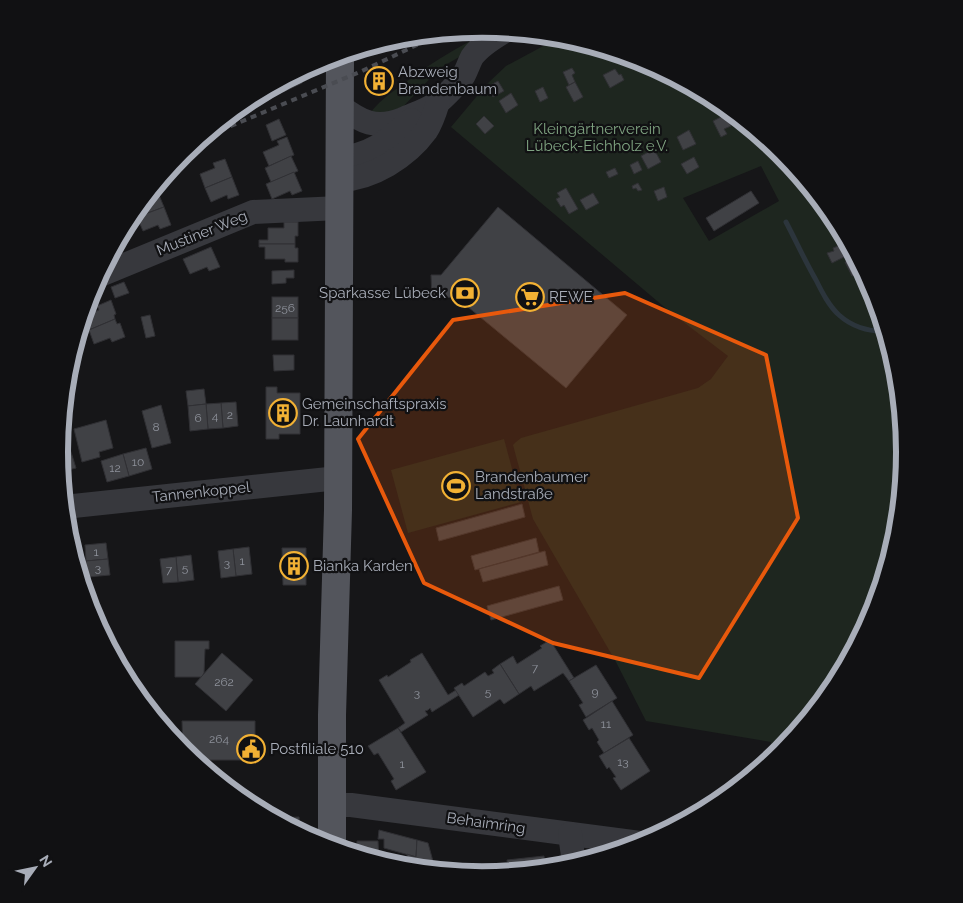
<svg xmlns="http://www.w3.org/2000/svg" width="963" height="903" font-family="Raleway,sans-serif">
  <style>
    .green { fill: #1e261f; fill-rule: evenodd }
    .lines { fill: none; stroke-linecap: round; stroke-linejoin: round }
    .stream { stroke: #2c353c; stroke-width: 5 }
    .building { fill: #404145; stroke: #303034 }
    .minor { stroke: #37383d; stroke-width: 24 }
    .major { stroke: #53555c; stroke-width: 28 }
    .rail { stroke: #4a4c52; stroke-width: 4; stroke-dasharray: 6 5; stroke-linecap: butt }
    .marked { fill: #e8590c; fill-opacity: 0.2; stroke: #e8590c; stroke-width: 4; stroke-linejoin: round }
    .labels { text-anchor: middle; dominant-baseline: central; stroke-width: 4.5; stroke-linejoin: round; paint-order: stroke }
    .number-label { font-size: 12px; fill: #8e929b }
    .poi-label { font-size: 15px; fill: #a8adb8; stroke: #111113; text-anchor: start }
    .park-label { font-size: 15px; fill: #7fa381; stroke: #111113 }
    .street-label { font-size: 15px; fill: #a8adb8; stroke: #111113 }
    .rim { fill: none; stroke: #a8adb8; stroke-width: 6 }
  </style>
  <rect width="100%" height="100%" fill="#161618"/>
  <!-- green -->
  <g class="green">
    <path d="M560,37L644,61L717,100L781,153L833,217L872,290L896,369L904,452L896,534L872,614L833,687L780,751L772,757L770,756L771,742L646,721L616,662L533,519L513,445L516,442L521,438L698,388L711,379L728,356L669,311L451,127L487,84L506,66ZM761,166L779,201L709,241L683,198Z"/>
    <path d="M474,39L461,56L440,68L398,112L368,116C377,103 389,94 402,85C425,67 448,53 474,39Z"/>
    <polygon points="504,439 521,502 408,533 391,470"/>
  </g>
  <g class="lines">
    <!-- stream -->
    <path class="stream" d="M786,222C796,241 805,261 816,280C822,292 829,306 839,315C851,326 868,332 885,331"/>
  </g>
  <!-- building -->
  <g class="building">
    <polygon points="572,68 575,73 572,75 575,82 569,85 563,72"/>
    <polygon points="615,69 619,75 621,74 624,80 610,88 603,75"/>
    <polygon points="303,70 302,83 283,92 281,89 284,83 284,80"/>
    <polygon points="383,74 387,83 375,88 371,79"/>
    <polygon points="498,81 504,91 493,97 487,87"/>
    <polygon points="575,82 583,97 574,102 566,87"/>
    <polygon points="543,87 548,98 540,102 535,91"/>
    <polygon points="267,89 271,97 259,103 256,95"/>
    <polygon points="511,93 518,105 506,113 499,101"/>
    <polygon points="725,115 731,126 724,129 727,134 721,137 713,121"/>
    <polygon points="484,116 494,126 485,134 476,124"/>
    <polygon points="279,119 286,135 272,141 266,125"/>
    <polygon points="689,130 696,144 683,150 677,137"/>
    <polygon points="287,137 294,155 269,166 263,152 279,145 277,141"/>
    <polygon points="654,149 661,162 648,169 641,156"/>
    <polygon points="291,156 298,171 271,182 265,168"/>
    <polygon points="694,157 699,167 687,174 681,164"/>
    <polygon points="225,159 232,177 205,188 200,174 215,168 213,163"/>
    <polygon points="638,161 642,170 634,174 630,165"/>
    <polygon points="615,168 618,174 609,178 606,172"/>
    <polygon points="294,172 302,191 292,195 290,191 272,199 266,184"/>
    <polygon points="232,177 239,195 228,199 227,195 211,202 205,188"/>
    <polygon points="638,183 642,190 638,191 636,188 633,189 632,186"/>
    <polygon points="664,187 667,197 658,201 654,191"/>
    <polygon points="156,188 164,207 137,217 135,211 152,190"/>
    <polygon points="566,188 578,209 569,214 564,205 561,207 556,199 560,197 557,193"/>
    <polygon points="751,191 759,203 714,231 706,218"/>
    <polygon points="593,193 599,203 586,210 580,200"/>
    <polygon points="164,207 171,225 160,229 158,225 143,231 137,217"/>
    <polygon points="498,207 627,315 566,388 456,297 432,298 431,275 441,275"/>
    <polygon points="284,222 298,222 298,236 295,236 295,244 259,244 259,240 268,240 268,228 284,228"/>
    <polygon points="259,244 295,244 295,248 298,248 298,262 285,262 285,259 265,259 265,247 259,247"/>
    <polygon points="843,244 848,255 832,263 827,253 834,251 833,248"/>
    <polygon points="211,247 220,267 209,271 207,267 190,274 183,259"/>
    <polygon points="855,258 862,272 852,276 845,262"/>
    <polygon points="294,270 294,278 286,278 286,283 272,284 272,271"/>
    <polygon points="124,282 129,293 115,298 111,287"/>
    <rect x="272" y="297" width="26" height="21"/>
    <polygon points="111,300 116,314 114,315 115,319 89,330 83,316 99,310 97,306"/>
    <polygon points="150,315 155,336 146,338 141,317"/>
    <rect x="272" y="318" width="26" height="22"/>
    <polygon points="115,319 117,324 120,323 125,337 112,342 110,338 94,344 89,330"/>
    <polygon points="273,355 294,355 294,370 274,371"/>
    <polygon points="266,387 277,387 277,393 300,393 300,434 279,434 279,439 266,439"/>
    <polygon points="204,389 206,404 188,406 186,391"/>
    <polygon points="236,402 238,426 223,428 221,403"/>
    <polygon points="221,403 223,428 208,429 206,404"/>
    <polygon points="206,404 208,429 190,431 188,406"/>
    <polygon points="161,405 171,443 152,448 142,411"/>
    <polygon points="106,420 113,448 99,452 100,457 82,462 74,429"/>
    <polygon points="68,441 71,452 62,455 60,443"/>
    <polygon points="146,448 152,469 129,476 123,454"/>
    <polygon points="71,452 76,468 61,472 59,455"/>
    <polygon points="123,454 129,476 107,482 101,461"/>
    <polygon points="522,504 525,517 439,541 436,528"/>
    <polygon points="536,538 539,552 475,570 471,556"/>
    <polygon points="106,543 108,559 86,561 85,545"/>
    <polygon points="249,547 252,574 236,576 233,549"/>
    <polygon points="282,548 306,548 306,585 283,585"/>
    <polygon points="233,549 236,576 221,578 218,551"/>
    <polygon points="545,551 548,565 483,582 479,569"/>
    <polygon points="191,555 194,580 178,582 176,557"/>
    <polygon points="176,557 178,582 163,583 160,559"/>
    <polygon points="108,559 110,575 88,577 86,561"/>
    <polygon points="559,586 563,600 491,620 487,606"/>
    <polygon points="550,640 574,678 569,681 563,673 534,691 531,686 519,694 500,664 513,656 517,664 542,648 540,646"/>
    <polygon points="175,641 209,641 209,649 205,649 204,673 202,677 175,677"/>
    <polygon points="222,653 253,680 226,711 195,684"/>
    <polygon points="422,653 448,695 456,690 459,695 432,712 430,708 428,710 425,711 428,715 401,732 398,728 405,723 379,680 387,675 388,677 411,662 410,660"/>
    <polygon points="500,664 519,694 504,704 500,699 473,717 454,688 462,683 464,686 485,672 488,676 494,673 492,670"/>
    <polygon points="596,665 617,698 586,717 579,705 583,703 569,681"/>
    <polygon points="612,701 633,735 604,753 597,742 599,740 592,728 589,730 583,720"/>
    <polygon points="182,721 255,721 255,760 194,760 183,750"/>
    <polygon points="398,728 426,772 396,790 391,781 394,779 378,753 374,755 368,746"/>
    <polygon points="629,738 650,771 621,790 613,778 616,777 609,767 607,769 599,756"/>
    <polygon points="299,817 300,831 275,818"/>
    <polygon points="379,830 417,840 416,857 384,848 384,839 378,839"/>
    <polygon points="417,840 428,843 434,865 422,868 415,868 413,865 408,864 407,854 416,857"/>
    <polygon points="357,841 378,841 379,860 357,853"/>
    <polygon points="544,856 545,868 508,872 507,860"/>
  </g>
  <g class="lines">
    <!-- minor -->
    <g class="minor">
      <path d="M340,106C361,122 376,130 403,119C414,114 427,110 437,103C445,97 459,82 464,75C467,69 469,63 472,57C480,46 493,38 505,31"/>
      <path d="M339,158C372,155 387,141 411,120"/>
      <path d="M340,180C372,179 407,157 426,131C432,122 435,112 438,102"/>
      <polyline points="98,276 253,212 339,208"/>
      <polyline points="64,507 338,478"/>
      <polyline points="332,805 351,805 640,843"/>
      <polyline points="570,834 574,863"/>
    </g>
    <!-- major -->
    <polyline class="major" points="332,846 332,715 338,510 340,55"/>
    <!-- rail -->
    <polyline class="rail" points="200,139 362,71 444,32"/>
  </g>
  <!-- marked area -->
  <path class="marked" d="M625,293L766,355L798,518L699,678L553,643L424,583L358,439L453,320Z"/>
  <!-- icons -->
  <defs>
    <symbol id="building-ring" viewBox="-11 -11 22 22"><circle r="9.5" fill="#111113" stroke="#f2b134" stroke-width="1.5"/><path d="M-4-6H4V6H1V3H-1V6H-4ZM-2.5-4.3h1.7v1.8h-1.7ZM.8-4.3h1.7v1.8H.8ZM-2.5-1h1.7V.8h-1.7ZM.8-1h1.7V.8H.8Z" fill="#f2b134"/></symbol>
    <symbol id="bank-ring" viewBox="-11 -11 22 22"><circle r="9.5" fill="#111113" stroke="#f2b134" stroke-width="1.5"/><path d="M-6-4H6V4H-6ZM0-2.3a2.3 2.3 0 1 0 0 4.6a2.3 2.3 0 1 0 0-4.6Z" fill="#f2b134"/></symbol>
    <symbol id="supermarket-ring" viewBox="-11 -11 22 22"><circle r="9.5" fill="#111113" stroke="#f2b134" stroke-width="1.5"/><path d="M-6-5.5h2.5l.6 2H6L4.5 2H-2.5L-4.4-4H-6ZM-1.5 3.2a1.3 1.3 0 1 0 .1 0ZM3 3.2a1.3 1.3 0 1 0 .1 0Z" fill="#f2b134"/></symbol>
    <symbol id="stadium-ring" viewBox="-11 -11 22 22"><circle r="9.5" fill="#111113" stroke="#f2b134" stroke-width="1.5"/><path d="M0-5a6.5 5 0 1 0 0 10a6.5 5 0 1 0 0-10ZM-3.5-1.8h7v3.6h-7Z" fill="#f2b134"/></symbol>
    <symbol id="civic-ring" viewBox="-11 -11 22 22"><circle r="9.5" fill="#111113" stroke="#f2b134" stroke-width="1.5"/><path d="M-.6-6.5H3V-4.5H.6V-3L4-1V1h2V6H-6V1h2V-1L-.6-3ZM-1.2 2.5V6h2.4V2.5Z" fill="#f2b134"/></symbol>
  </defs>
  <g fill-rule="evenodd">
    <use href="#building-ring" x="363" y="65" width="32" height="32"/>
    <use href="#bank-ring" x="449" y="277" width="32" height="32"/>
    <use href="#supermarket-ring" x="514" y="281" width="32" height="32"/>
    <use href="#building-ring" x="267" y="397" width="32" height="32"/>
    <use href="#stadium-ring" x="440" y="470" width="32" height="32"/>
    <use href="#building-ring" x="278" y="550" width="32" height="32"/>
    <use href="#civic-ring" x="235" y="733" width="32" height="32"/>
  </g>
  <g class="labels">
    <!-- number labels -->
    <g class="number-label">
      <text x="285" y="308">256</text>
      <text x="230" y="415">2</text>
      <text x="215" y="416">4</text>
      <text x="198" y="418">6</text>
      <text x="156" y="427">8</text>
      <text x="138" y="462">10</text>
      <text x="115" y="468">12</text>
      <text x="96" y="552">1</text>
      <text x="242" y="561">1</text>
      <text x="227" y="563">3</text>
      <text x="98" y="568">3</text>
      <text x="185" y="568">5</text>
      <text x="169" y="570">7</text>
      <text x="535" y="668">7</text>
      <text x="224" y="682">262</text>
      <text x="488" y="692">5</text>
      <text x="595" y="692">9</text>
      <text x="417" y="693">3</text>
      <text x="606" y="724">11</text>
      <text x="219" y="739">264</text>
      <text x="623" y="762">13</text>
      <text x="402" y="764">1</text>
    </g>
    <!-- poi labels -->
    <g class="poi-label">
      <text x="398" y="72">Abzweig<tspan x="398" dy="17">Brandenbaum</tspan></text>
      <text x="446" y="293" text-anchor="end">Sparkasse Lübeck</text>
      <text x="549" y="297">REWE</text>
      <text x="302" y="404">Gemeinschaftspraxis<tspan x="302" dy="17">Dr. Launhardt</tspan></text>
      <text x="475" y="477">Brandenbaumer<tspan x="475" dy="17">Landstraße</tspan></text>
      <text x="313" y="566">Bianka Karden</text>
      <text x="270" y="749">Postfiliale 510</text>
    </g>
    <!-- park labels -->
    <g class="park-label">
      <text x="597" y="129">Kleingärtnerverein<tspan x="597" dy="17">Lübeck-Eichholz e.V.</tspan></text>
    </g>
    <!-- street labels -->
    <g class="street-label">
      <text transform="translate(202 233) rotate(-22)">Mustiner Weg</text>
      <text transform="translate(201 492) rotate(-6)">Tannenkoppel</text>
      <text transform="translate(486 823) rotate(8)">Behaimring</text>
    </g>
  </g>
  <!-- crop -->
  <path d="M0 0H963V903H0ZM68 452a414 414 0 1 1 828 0a414 414 0 1 1-828 0Z" fill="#111113" fill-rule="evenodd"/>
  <path class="rim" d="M68 452a414 414 0 1 1 828 0a414 414 0 1 1-828 0Z"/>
  <!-- north arrow -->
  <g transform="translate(35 868) rotate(57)" stroke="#111113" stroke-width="4" paint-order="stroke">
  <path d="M0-4L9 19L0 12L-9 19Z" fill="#a8adb8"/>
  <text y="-8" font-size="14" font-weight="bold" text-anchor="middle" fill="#a8adb8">N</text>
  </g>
</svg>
